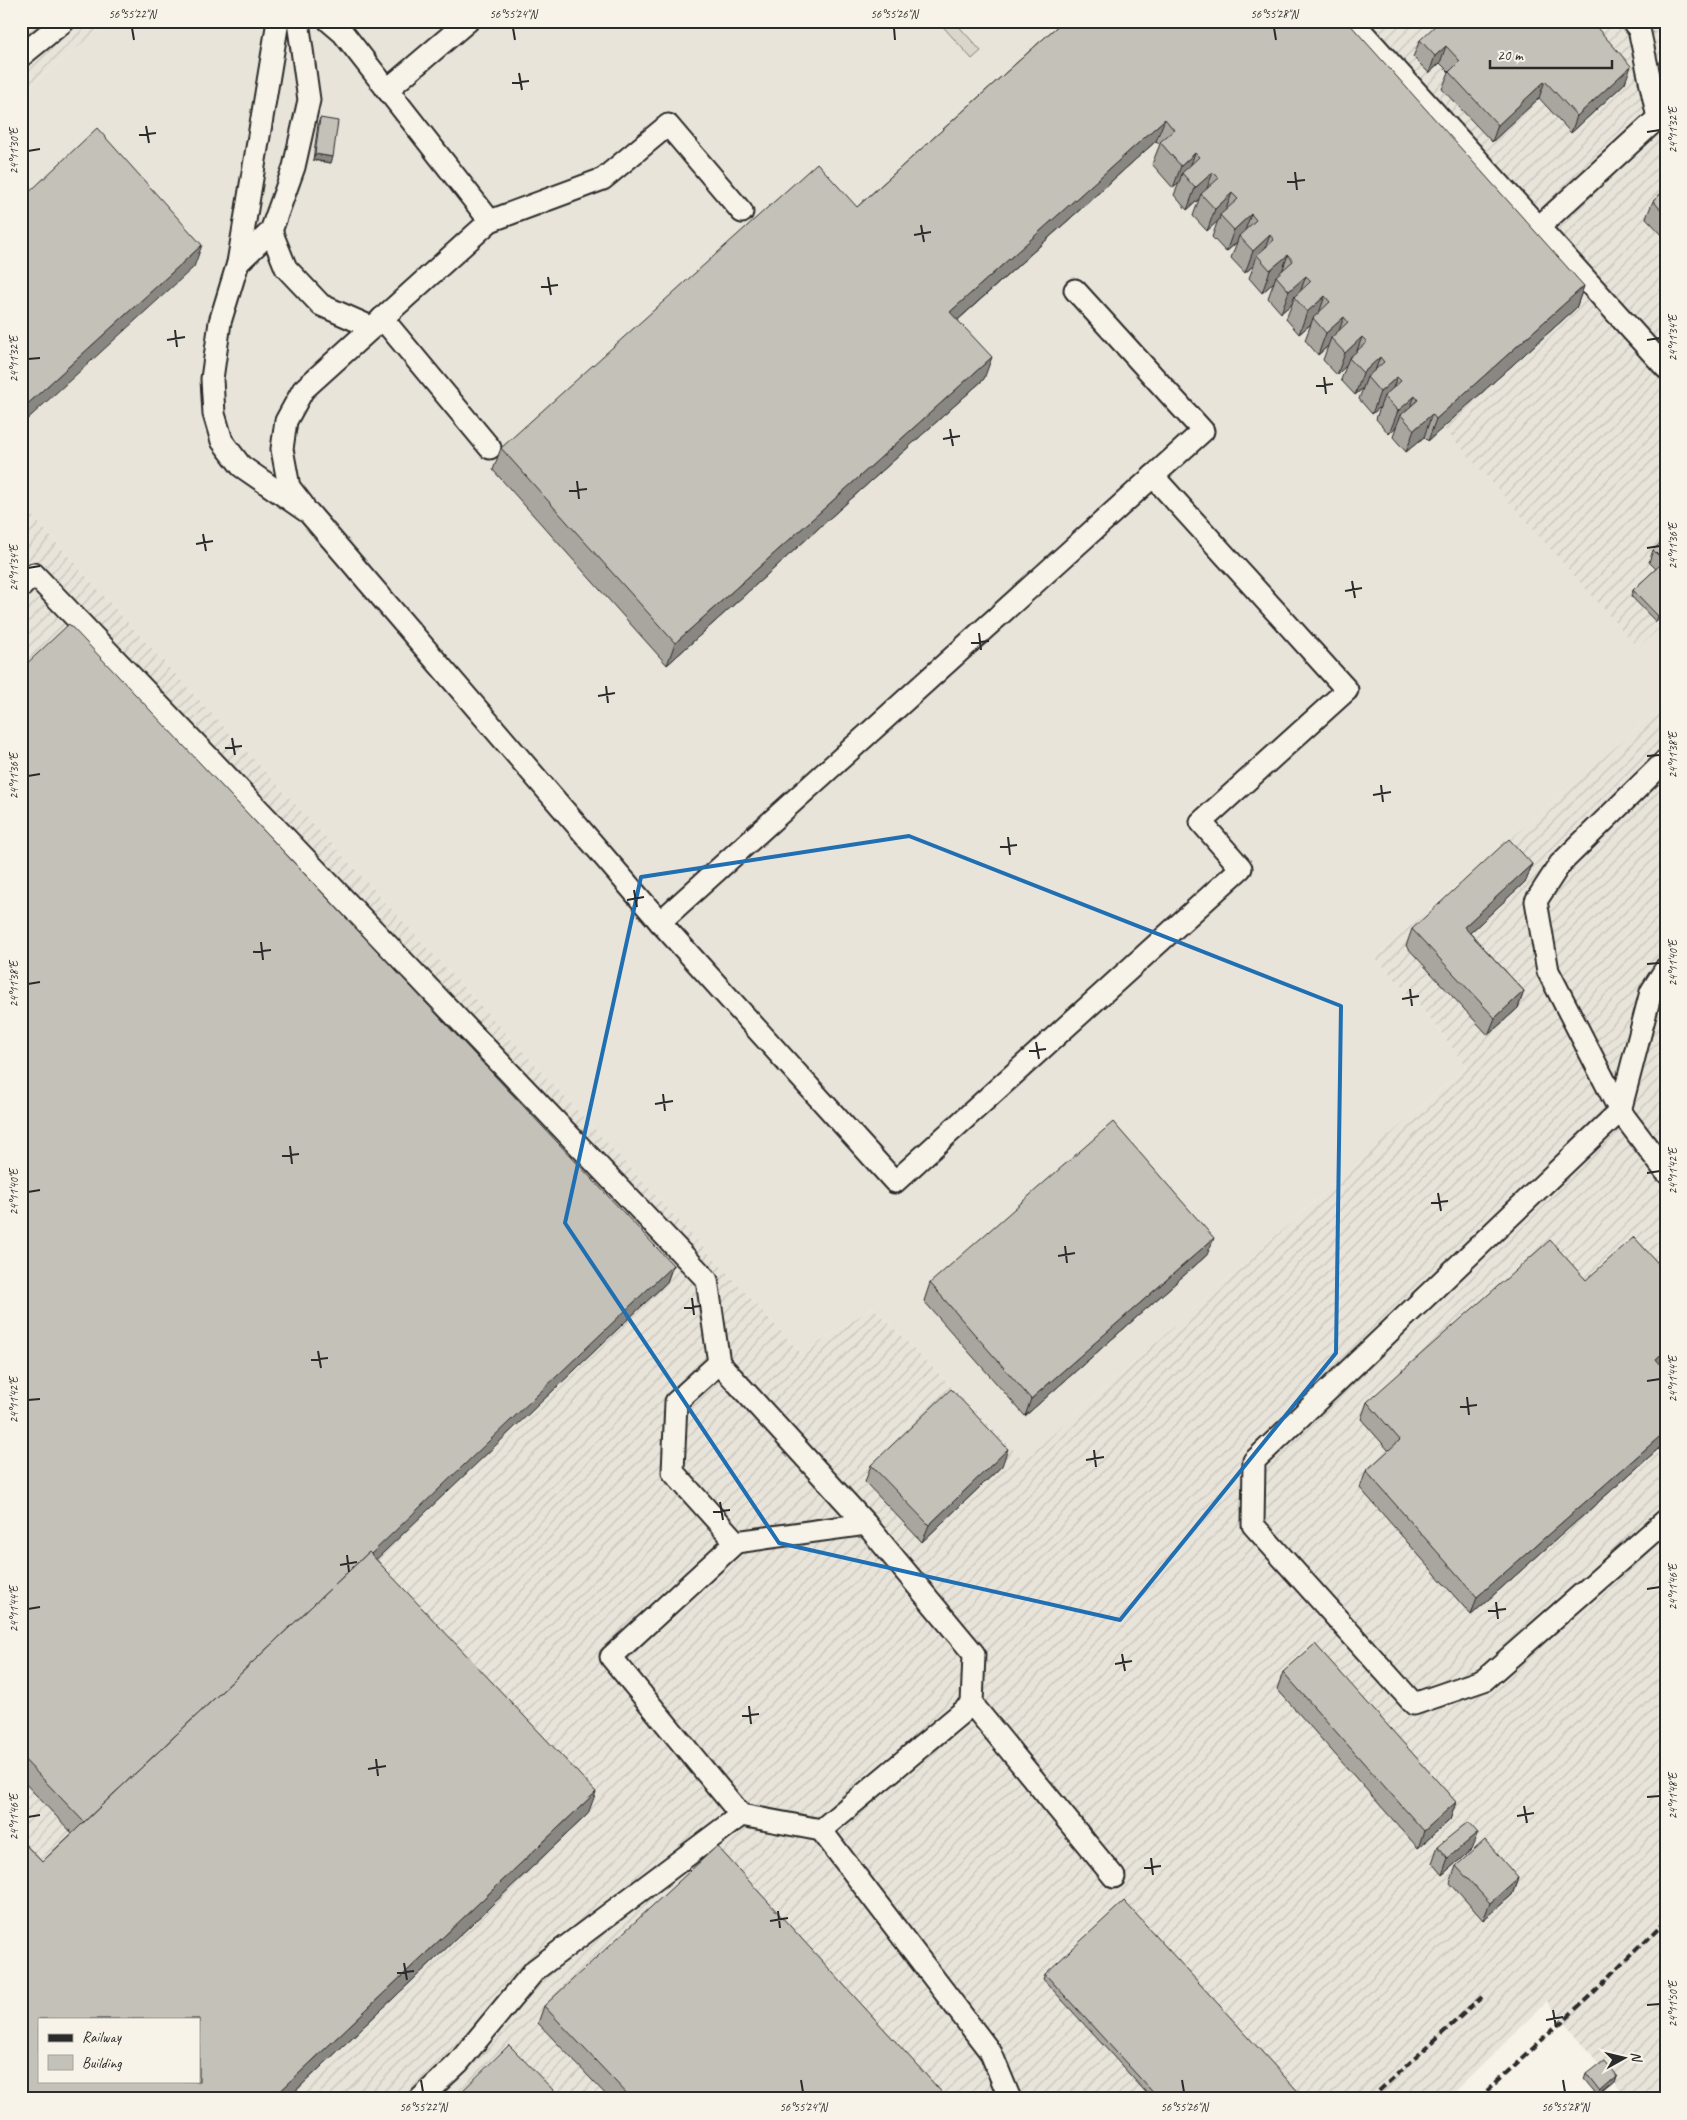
<svg xmlns="http://www.w3.org/2000/svg" width="1687" height="2120" font-family="Caveat,sans-serif">
  <style>
    .built { fill: #e8e4da }
    .industrial { fill: url(#industrial-furrows); fill-rule: evenodd }
    .green { fill: #dad6cc; stroke: #82807c }
    .lines { fill: none; stroke-linecap: round; stroke-linejoin: round }
    .lane-casing { stroke: #2b2b2b; stroke-width: 25 }
    .lane { stroke: #f7f3e8; stroke-width: 21 }
    .rail { stroke: #2b2b2b; stroke-width: 4; stroke-dasharray: 8 4; stroke-linecap: butt }
    .wall { fill: #a9a69f; stroke: #2b2b2b }
    .shaded-wall { fill: #898782; stroke: #2b2b2b }
    .building { fill: #c4c1b9; stroke: #2b2b2b; fill-rule: evenodd }
    .marked { fill: none; stroke: #1f6fb2; stroke-width: 4; stroke-linejoin: round }
    .ticks { fill: none; stroke: #2b2b2b; stroke-width: 2 }
    .neatline { fill: none; stroke: #2b2b2b; stroke-width: 2 }
    .ticks-label { font-size: 12px; text-anchor: middle; fill: #2b2b2b }
  </style>
  <defs>
    <pattern id="industrial-furrows" width="10" height="10" patternUnits="userSpaceOnUse" patternTransform="scale(1.25)"><rect width="10" height="10" fill="#e8e4da"/><path d="M-1 1l2-2M0 10L10 0M9 11l2-2" fill="none" stroke="#c7c4bb"/></pattern>
  </defs>
  <rect width="100%" height="100%" fill="#f7f3e8"/>
  <filter id="ink" filterUnits="userSpaceOnUse"><feTurbulence type="fractalNoise" baseFrequency=".02" numOctaves="2"/><feDisplacementMap in="SourceGraphic" scale="10" xChannelSelector="R" yChannelSelector="G"/><feConvolveMatrix kernelMatrix="1 2 1 2 8 2 1 2 1" color-interpolation-filters="sRGB"/></filter>
  <g filter="url(#ink)">
    <!-- built -->
    <polygon class="built" points="109,21 1319,21 1576,308 1638,648 1666,623 1666,703 1375,957 1435,1024 1466,1067 1024,1460 873,1307 802,1354 121,615 21,503 21,94"/>
    <!-- industrial -->
    <g class="industrial">
      <polygon points="21,21 109,21 21,94"/>
      <polygon points="1319,21 1666,21 1666,623 1638,648 1443,427 1576,308"/>
      <path d="M21,503L121,615L802,1354L873,1307L1024,1460L1466,1067L1435,1024L1375,957L1666,703V2099H1628L1547,2001L1448,2099H21ZM39,2019H199V2081H39Z"/>
    </g>
    <!-- green -->
    <polygon class="green" points="938,21 954,21 981,51 972,59"/>
    <g class="lines">
      <defs>
        <g id="lane">
          <polyline points="278,21 238,263 220,322 212,379 214,414 222,441 241,466 309,513 660,922 895,1182 1241,868 1201,822 1347,690 1153,476"/>
          <polyline points="1352,21 1666,368"/>
          <polyline points="1632,21 1639,29 1658,118"/>
          <polyline points="21,56 64,21"/>
          <polyline points="387,90 468,21"/>
          <polyline points="490,221 603,179 668,125 742,212"/>
          <polyline points="1539,227 1658,118 1666,119"/>
          <polyline points="271,231 286,268 321,305 371,327"/>
          <polyline points="238,263 271,231 294,167 309,100 298,21"/>
          <polyline points="382,318 490,448"/>
          <polyline points="303,505 289,487 282,449 286,421 303,390 490,221 343,33 329,21"/>
          <polyline points="21,587 34,574 707,1280 719,1363 866,1524 974,1654 972,1704 821,1830 991,2053 1010,2099"/>
          <polyline points="1666,760 1560,864 1536,901 1548,971 1620,1111 1666,1172"/>
          <polyline points="660,922 1203,431 1075,290"/>
          <polyline points="1666,968 1651,992 1620,1111 1254,1461 1253,1525 1414,1704 1484,1680 1666,1520"/>
          <polyline points="719,1363 676,1402 673,1472 736,1542 611,1657 741,1815 821,1830"/>
          <polyline points="736,1542 866,1524"/>
          <polyline points="972,1704 1114,1877"/>
          <polyline points="420,2099 458,2063 535,1970 741,1815"/>
        </g>
      </defs>
      <!-- lane casing -->
      <use href="#lane" class="lane-casing"/>
      <!-- lane -->
      <use href="#lane" class="lane"/>
      <!-- rail -->
      <g class="rail">
        <polyline points="1370,2099 1482,1997"/>
        <polyline points="1478,2099 1592,1994 1666,1920"/>
      </g>
    </g>
    <!-- wall -->
    <g class="wall">
      <polygon points="1063,21 1584,286 1576,308 1428,441 1424,437 1406,452 1393,437 1396,427 1389,434 1376,419 1380,407 1372,414 1359,399 1363,388 1355,395 1341,380 1346,366 1337,375 1323,360 1328,346 1318,355 1305,340 1311,324 1299,334 1286,319 1292,304 1281,313 1268,298 1274,282 1262,293 1249,278 1254,265 1245,273 1231,258 1237,242 1226,252 1212,237 1218,220 1207,231 1193,216 1199,199 1187,210 1174,195 1179,183 1173,188 1152,164 1160,144 1156,141 958,320 984,379 667,665 493,470 501,448 857,207"/>
      <polygon points="1420,40 1625,83 1571,133 1539,98 1492,142 1442,89 1449,72 1440,63 1429,73 1413,57"/>
      <polygon points="320,118 331,163 313,160 318,124"/>
      <polygon points="1666,189 1666,239 1646,218 1653,201"/>
      <polygon points="1666,538 1666,613 1656,622 1631,596 1633,590 1656,569 1649,562 1653,550"/>
      <polygon points="21,669 673,1265 667,1282 376,1559 588,1814 287,2099 21,2099 21,1840 42,1862 72,1833 21,1779"/>
      <polygon points="1532,864 1526,881 1470,933 1524,991 1518,1008 1488,1035 1406,946 1412,929"/>
      <polygon points="1207,1255 1025,1416 924,1301 930,1283"/>
      <polygon points="1666,1272 1666,1362 1661,1366 1666,1371 1666,1442 1471,1615 1360,1488 1366,1471 1389,1451 1361,1419 1367,1402 1586,1280"/>
      <polygon points="871,1465 1002,1466 922,1542 865,1482"/>
      <polygon points="1283,1672 1456,1802 1450,1820 1418,1848 1277,1689"/>
      <polygon points="1438,1846 1471,1850 1442,1875 1432,1863"/>
      <polygon points="1456,1866 1518,1878 1512,1895 1483,1920 1450,1883"/>
      <polygon points="1045,1974 1305,2099 1152,2099 1043,1979"/>
      <polygon points="544,2006 948,2099 610,2099 538,2023"/>
      <polygon points="1586,2074 1617,2077 1615,2083 1598,2097 1584,2080"/>
    </g>
    <!-- shaded-wall -->
    <g class="shaded-wall">
      <polygon points="25,21 31,21 21,29 21,24"/>
      <polygon points="1446,46 1440,63 1429,73 1435,56"/>
      <polygon points="1631,66 1625,83 1571,133 1577,116"/>
      <polygon points="1545,81 1539,98 1492,142 1498,125"/>
      <polygon points="1165,119 1156,141 942,334 950,312"/>
      <polygon points="1195,153 1187,175 1182,173 1179,183 1173,188 1181,166"/>
      <polygon points="315,154 333,157 331,163 313,160"/>
      <polygon points="1213,172 1205,194 1201,194 1199,199 1187,210 1195,188"/>
      <polygon points="1232,193 1224,215 1220,215 1219,220 1207,231 1215,209"/>
      <polygon points="1251,214 1243,236 1239,236 1237,242 1226,252 1234,230"/>
      <polygon points="1270,235 1262,257 1257,255 1254,265 1245,273 1253,251"/>
      <polygon points="202,245 194,267 21,425 21,410"/>
      <polygon points="1288,255 1280,277 1276,276 1274,282 1262,293 1270,270"/>
      <polygon points="1306,276 1298,298 1294,297 1292,304 1281,313 1289,291"/>
      <polygon points="1584,286 1576,308 1428,441 1436,419"/>
      <polygon points="1325,296 1317,319 1313,318 1311,324 1299,334 1307,312"/>
      <polygon points="1344,317 1336,339 1331,338 1328,346 1318,355 1326,333"/>
      <polygon points="1362,337 1354,359 1349,358 1346,366 1337,375 1345,353"/>
      <polygon points="992,357 984,379 667,665 675,643"/>
      <polygon points="1380,357 1372,379 1367,377 1363,388 1355,395 1363,373"/>
      <polygon points="1397,377 1389,399 1384,396 1380,407 1372,414 1380,392"/>
      <polygon points="1415,396 1406,418 1401,415 1396,427 1389,434 1398,411"/>
      <polygon points="1432,414 1424,437 1406,452 1414,430"/>
      <polygon points="1666,609 1666,613 1656,622 1658,616"/>
      <polygon points="1532,864 1526,881 1458,944 1464,927"/>
      <polygon points="1524,991 1518,1008 1488,1035 1495,1018"/>
      <polygon points="1214,1238 1207,1255 1025,1416 1031,1399"/>
      <polygon points="673,1265 667,1282 80,1842 86,1824"/>
      <polygon points="1666,1350 1666,1362 1649,1376 1656,1359"/>
      <polygon points="1666,1431 1666,1442 1471,1615 1477,1597"/>
      <polygon points="1008,1449 1002,1466 922,1542 929,1525"/>
      <polygon points="596,1792 588,1814 287,2099 272,2099"/>
      <polygon points="1456,1802 1450,1820 1418,1848 1424,1831"/>
      <polygon points="1478,1833 1471,1850 1442,1875 1448,1858"/>
      <polygon points="1518,1878 1512,1895 1483,1920 1490,1903"/>
      <polygon points="1617,2077 1615,2083 1598,2097 1600,2092"/>
    </g>
    <!-- building -->
    <g class="building">
      <polygon points="1063,21 1347,21 1584,286 1436,419 1432,414 1414,430 1401,415 1418,400 1415,396 1398,411 1384,396 1401,381 1397,377 1380,392 1367,377 1384,362 1380,357 1363,373 1349,358 1367,342 1362,337 1345,353 1331,338 1348,322 1344,317 1326,333 1313,318 1330,302 1325,296 1307,312 1294,297 1311,281 1306,276 1289,291 1276,276 1293,261 1288,255 1270,270 1257,255 1274,240 1270,235 1253,251 1239,236 1256,220 1251,214 1234,230 1220,215 1238,199 1232,193 1215,209 1201,194 1219,178 1213,172 1195,188 1182,173 1199,157 1195,153 1181,166 1160,142 1174,130 1165,119 950,312 992,357 675,643 501,448 817,163 857,207"/>
      <polygon points="1440,21 1591,21 1631,66 1577,116 1545,81 1498,125 1449,72 1460,61 1446,46 1435,56 1420,40"/>
      <polygon points="320,118 338,121 333,157 315,154"/>
      <polygon points="97,128 202,245 21,410 21,200"/>
      <polygon points="1666,189 1666,215 1653,201"/>
      <polygon points="1666,538 1666,563 1653,550"/>
      <polygon points="1660,565 1666,572 1666,609 1658,616 1633,590"/>
      <polygon points="69,624 673,1265 371,1554 369,1552 84,1822 21,1756 21,669"/>
      <polygon points="1509,839 1532,864 1464,927 1524,991 1495,1018 1412,929"/>
      <polygon points="1113,1122 1214,1238 1031,1399 930,1283"/>
      <polygon points="1634,1237 1666,1272 1666,1350 1656,1359 1666,1371 1666,1431 1477,1597 1366,1471 1400,1440 1367,1402 1550,1240 1586,1280"/>
      <polygon points="951,1389 1008,1449 929,1525 871,1465"/>
      <path d="M369,1552L596,1792L272,2099H25L21,2095V1840L42,1862ZM39,2019H199V2081H39Z"/>
      <polygon points="1315,1644 1456,1802 1424,1831 1283,1672"/>
      <polygon points="1468,1822 1478,1833 1448,1858 1438,1846"/>
      <polygon points="1485,1840 1518,1878 1490,1903 1456,1866"/>
      <polygon points="717,1846 948,2099 632,2099 544,2006"/>
      <polygon points="1124,1901 1305,2099 1159,2099 1045,1974"/>
      <polygon points="509,2045 562,2099 454,2099"/>
      <polygon points="1604,2060 1617,2077 1600,2092 1586,2074"/>
    </g>
  </g>
  <!-- marked area -->
  <path class="marked" d="M909,836L1341,1006L1336,1353L1120,1620L779,1543L565,1223L641,877Z"/>
  <!-- ticks -->
  <path class="ticks" d="M132,28L134,40M513,28L515,40M894,28L895,40M1274,28L1276,40M519,73L522,90M512,83L529,81M146,126L149,143M1647,132L1660,130M139,135L156,133M28,151L40,149M1295,172L1297,190M1287,182L1305,180M921,225L924,242M914,235L931,232M548,277L551,295M541,287L558,285M175,330L177,347M167,340L185,337M1647,340L1660,338M28,359L40,358M1324,377L1326,394M1316,386L1333,384M950,429L953,446M943,439L960,436M577,481L579,499M569,491L587,489M203,534L206,551M196,544L213,541M1647,548L1660,546M28,568L40,566M1352,581L1355,598M1345,591L1362,588M979,633L981,650M971,643L989,641M606,686L608,703M598,696L615,693M232,738L235,755M225,748L242,746M1647,756L1660,755M28,776L40,774M1381,785L1383,802M1373,795L1391,792M1008,837L1010,855M1000,847L1017,845M634,890L637,907M627,900L644,897M261,942L263,960M253,952L271,950M1647,964L1660,963M28,984L40,982M1410,989L1412,1006M1402,999L1419,996M1036,1042L1039,1059M1029,1051L1046,1049M663,1094L665,1111M655,1104L673,1101M290,1146L292,1164M282,1156L299,1154M1647,1173L1660,1171M28,1192L40,1190M1438,1193L1441,1211M1431,1203L1448,1201M1065,1246L1067,1263M1058,1256L1075,1253M692,1298L694,1315M684,1308L701,1306M318,1351L321,1368M311,1360L328,1358M1647,1381L1660,1379M1467,1397L1469,1415M28,1400L40,1399M1460,1407L1477,1405M1094,1450L1096,1467M1086,1460L1104,1457M720,1502L723,1520M713,1512L730,1510M347,1555L349,1572M340,1565L357,1562M1647,1589L1660,1587M1496,1602L1498,1619M28,1609L40,1607M1488,1611L1506,1609M1122,1654L1125,1671M1115,1664L1132,1661M749,1706L751,1724M742,1716L759,1714M376,1759L378,1776M368,1769L386,1766M1647,1797L1660,1796M1524,1806L1527,1823M1517,1816L1534,1813M28,1817L40,1815M1151,1858L1153,1875M1144,1868L1161,1866M778,1911L780,1928M770,1921L788,1918M404,1963L407,1980M397,1973L414,1971M1647,2005L1660,2004M1553,2010L1556,2027M1546,2020L1563,2017M421,2080L423,2092M801,2080L803,2092M1182,2080L1184,2092M1563,2080L1565,2092"/>
  <!-- margin -->
  <rect width="1687" height="2120" fill="none" stroke="#f7f3e8" stroke-width="55"/>
  <!-- legend -->
  <rect x="38" y="2018" width="162" height="65" fill="#f7f3e8" stroke="#a5a39c"/>
  <rect x="48" y="2034" width="25" height="8" fill="#2b2b2b" stroke="#a5a39c"/>
  <text x="82" y="2042" font-size="15" fill="#2b2b2b">Railway</text>
  <rect x="48" y="2055" width="25" height="15" fill="#c4c1b9" stroke="#a5a39c"/>
  <text x="82" y="2068" font-size="15" fill="#2b2b2b">Building</text>
  <!-- north arrow -->
  <g transform="translate(1624 2058) rotate(82)" stroke="#f7f3e8" stroke-width="4" paint-order="stroke">
  <path d="M0-4L9 19L0 12L-9 19Z" fill="#2b2b2b"/>
  <text y="-8" font-size="14" font-weight="bold" text-anchor="middle" fill="#2b2b2b">N</text>
  </g>
  <!-- scale -->
  <path d="M1490 60v8h122v-8" fill="none" stroke="#2b2b2b" stroke-width="2.5"/>
  <text x="1497" y="60" font-size="15" fill="#2b2b2b" stroke="#f7f3e8" stroke-width="4" paint-order="stroke">20 m</text>
  <rect x="28" y="28" width="1632" height="2064" class="neatline"/>
  <g class="ticks-label">
    <text x="132" y="18">56°55'22"N</text>
    <text x="513" y="18">56°55'24"N</text>
    <text x="894" y="18">56°55'26"N</text>
    <text x="1274" y="18">56°55'28"N</text>
    <text transform="translate(1673 130) rotate(-90)" y="4">24°11'32"E</text>
    <text transform="translate(14 151) rotate(-90)" y="4">24°11'30"E</text>
    <text transform="translate(1673 338) rotate(-90)" y="4">24°11'34"E</text>
    <text transform="translate(14 359) rotate(-90)" y="4">24°11'32"E</text>
    <text transform="translate(1673 546) rotate(-90)" y="4">24°11'36"E</text>
    <text transform="translate(14 568) rotate(-90)" y="4">24°11'34"E</text>
    <text transform="translate(1673 755) rotate(-90)" y="4">24°11'38"E</text>
    <text transform="translate(14 776) rotate(-90)" y="4">24°11'36"E</text>
    <text transform="translate(1673 963) rotate(-90)" y="4">24°11'40"E</text>
    <text transform="translate(14 984) rotate(-90)" y="4">24°11'38"E</text>
    <text transform="translate(1673 1171) rotate(-90)" y="4">24°11'42"E</text>
    <text transform="translate(14 1192) rotate(-90)" y="4">24°11'40"E</text>
    <text transform="translate(1673 1379) rotate(-90)" y="4">24°11'44"E</text>
    <text transform="translate(14 1400) rotate(-90)" y="4">24°11'42"E</text>
    <text transform="translate(1673 1587) rotate(-90)" y="4">24°11'46"E</text>
    <text transform="translate(14 1609) rotate(-90)" y="4">24°11'44"E</text>
    <text transform="translate(1673 1796) rotate(-90)" y="4">24°11'48"E</text>
    <text transform="translate(14 1817) rotate(-90)" y="4">24°11'46"E</text>
    <text transform="translate(1673 2004) rotate(-90)" y="4">24°11'50"E</text>
    <text x="423" y="2111">56°55'22"N</text>
    <text x="803" y="2111">56°55'24"N</text>
    <text x="1184" y="2111">56°55'26"N</text>
    <text x="1565" y="2111">56°55'28"N</text>
  </g>
</svg>
